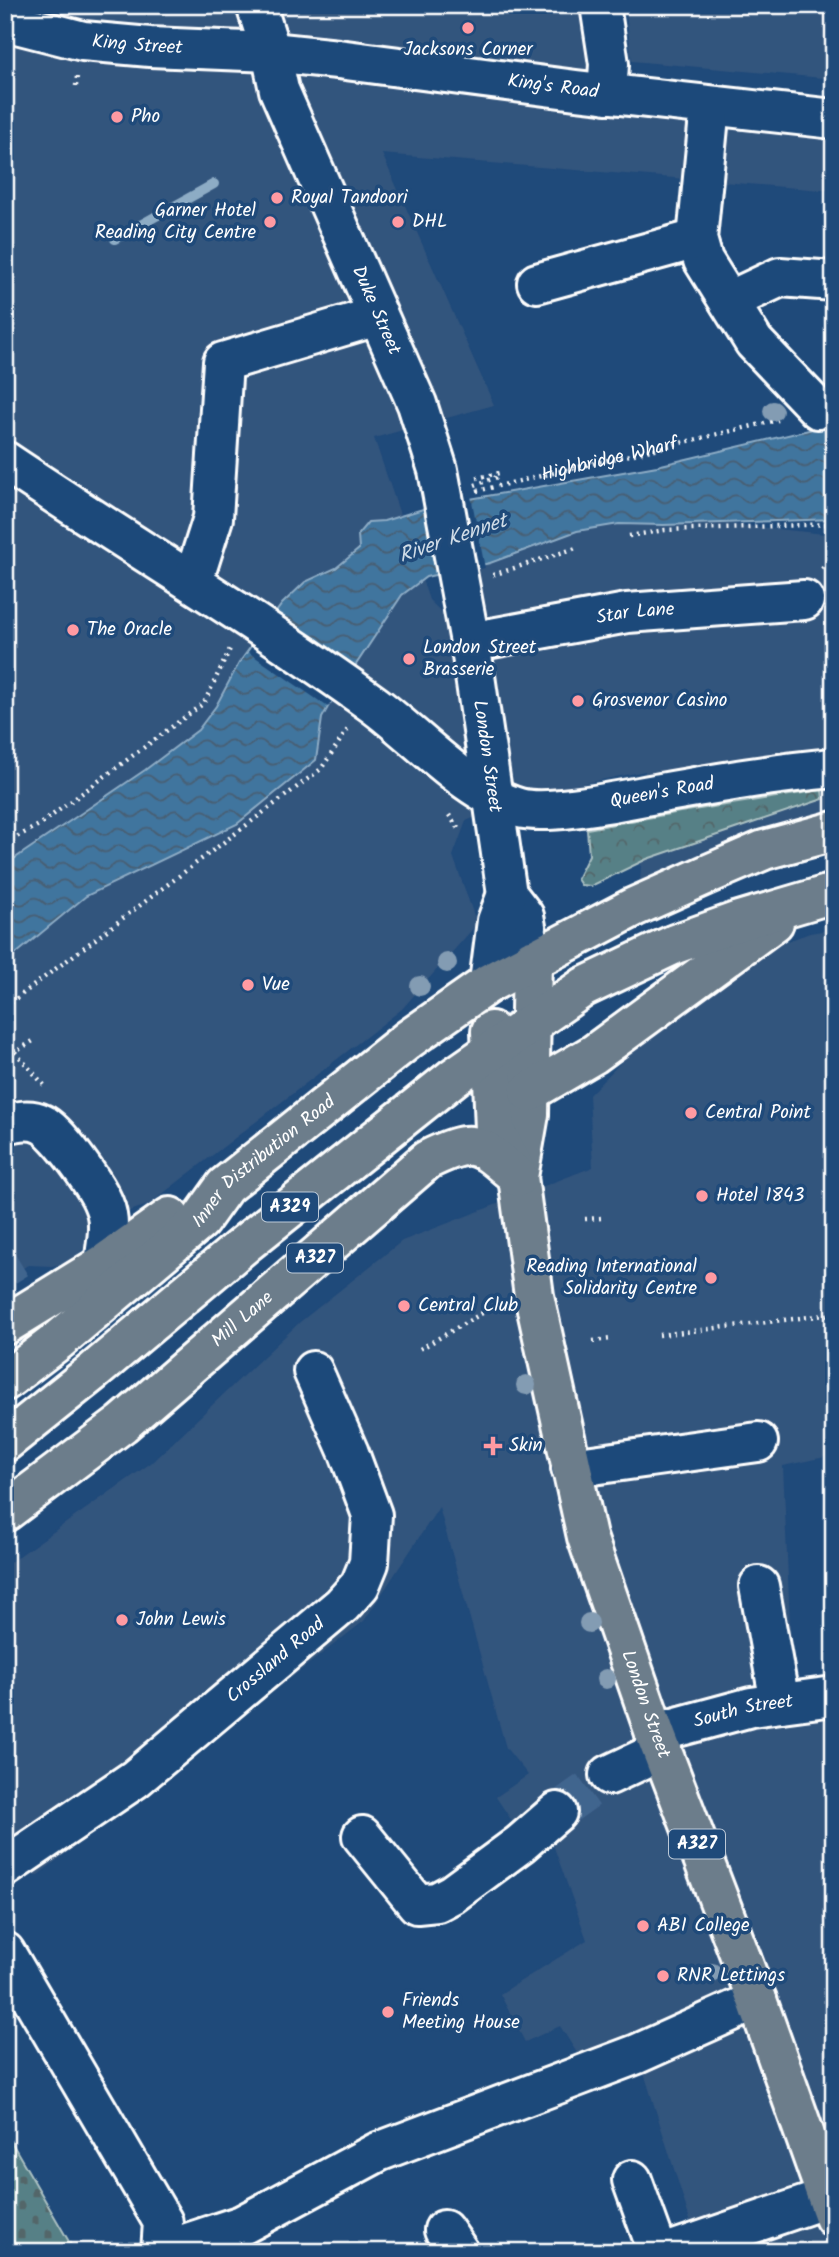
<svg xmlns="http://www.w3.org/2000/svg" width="839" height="2257" font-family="Kalam,sans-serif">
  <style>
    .built { fill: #33547d }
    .forest { fill: url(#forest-crowns); stroke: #abc0c2; stroke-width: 2 }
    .cemetery { fill: url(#cemetery-stones); stroke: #abc0c2; stroke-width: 2 }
    .water { fill: url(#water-waves); stroke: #8dacc5; stroke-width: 2 }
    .pier { fill: #1f4a7a }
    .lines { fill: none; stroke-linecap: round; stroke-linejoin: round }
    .stream { stroke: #8dacc5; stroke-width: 10 }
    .minor-tunnel { stroke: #41658e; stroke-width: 38; stroke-dasharray: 38 19; stroke-linecap: butt }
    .minor-casing { stroke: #fff; stroke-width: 44 }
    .major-casing { stroke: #fff; stroke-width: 44 }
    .path { stroke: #fff; stroke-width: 4.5; stroke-dasharray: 2 5; stroke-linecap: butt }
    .minor { stroke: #1f4a7a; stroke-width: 38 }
    .major { stroke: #6c7d8b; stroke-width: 38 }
    .tree { fill: #839cb3 }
    .poi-dot { fill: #ff9aa2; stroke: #1f4a7a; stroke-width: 2.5 }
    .labels { text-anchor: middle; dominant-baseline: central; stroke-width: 7; stroke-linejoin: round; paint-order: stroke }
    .shield { fill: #1f4a7a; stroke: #bcc9d7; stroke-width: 2 }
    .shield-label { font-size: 18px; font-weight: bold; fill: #fff }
    .street-label { font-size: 19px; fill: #fff; stroke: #1f4a7a }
    .poi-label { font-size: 19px; fill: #fff; stroke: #1f4a7a; text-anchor: start }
    .water-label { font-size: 21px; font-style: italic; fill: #d0dce7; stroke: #1f4a7a }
  </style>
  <defs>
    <pattern id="forest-crowns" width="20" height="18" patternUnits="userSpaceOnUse" patternTransform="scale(1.75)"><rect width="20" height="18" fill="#578086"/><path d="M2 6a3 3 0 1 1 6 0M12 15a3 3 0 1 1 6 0" fill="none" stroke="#526669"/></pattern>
    <pattern id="cemetery-stones" width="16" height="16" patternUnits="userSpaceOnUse" patternTransform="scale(1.75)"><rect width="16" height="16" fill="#578086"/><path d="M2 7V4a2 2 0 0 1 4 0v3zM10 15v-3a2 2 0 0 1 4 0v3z" fill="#526669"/></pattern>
    <pattern id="water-waves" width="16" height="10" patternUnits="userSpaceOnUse" patternTransform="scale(1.75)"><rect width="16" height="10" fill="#41749e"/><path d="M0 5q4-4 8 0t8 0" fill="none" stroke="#475e71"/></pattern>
  </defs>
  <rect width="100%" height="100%" fill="#1f4a7a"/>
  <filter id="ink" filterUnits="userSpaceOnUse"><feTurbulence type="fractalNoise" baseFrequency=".0143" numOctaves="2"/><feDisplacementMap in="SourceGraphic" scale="14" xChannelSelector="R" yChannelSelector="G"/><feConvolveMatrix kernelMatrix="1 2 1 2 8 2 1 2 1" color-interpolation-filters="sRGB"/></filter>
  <g filter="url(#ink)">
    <!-- built -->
    <g class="built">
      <polygon points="5,5 620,5 630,77 834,99 834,191 382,154 494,405 374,438 429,600 477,647 467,568 493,563 577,531 619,524 730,524 834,535 834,824 640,887 645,771 528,795 466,821 453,856 477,924 402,1009 148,1205 92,1223 90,1236 84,1248 75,1257 63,1264 52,1266 28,1265 5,1279"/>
      <polygon points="625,5 834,5 834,79 632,61"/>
      <polygon points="834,929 834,1455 783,1466 793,1691 834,1697 834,2252 700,2252 634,2041 577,2053 560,2026 525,2042 500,1994 587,1940 544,1819 522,1836 496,1797 528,1775 506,1748 439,1507 364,1621 38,1875 5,1874 5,1566 151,1463 300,1322 402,1241 593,1167 589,1095 651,1032 741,958 810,933"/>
    </g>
    <!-- forest -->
    <polygon class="forest" points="822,790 823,799 647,859 591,886 581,885 577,879 589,855 587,829 680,812"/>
    <!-- cemetery -->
    <polygon class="cemetery" points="5,2131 75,2252 5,2252"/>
    <!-- water -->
    <polygon class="water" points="834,424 834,519 664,525 619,524 577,531 490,563 426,577 402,595 328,707 322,718 316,760 237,824 86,896 5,963 5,865 145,770 198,730 216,706 239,663 282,604 305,582 336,568 359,549 358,534 368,522 384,521 436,505 657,466"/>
    <!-- pier -->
    <g class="pier">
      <polygon points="471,496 485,568 468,572 432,503"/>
      <polygon points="269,622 349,677 328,707 248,652"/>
    </g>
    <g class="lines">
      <!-- stream -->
      <polyline class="stream" points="115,239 214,184"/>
      <!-- minor-tunnel -->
      <g class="minor-tunnel">
        <polyline points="5,1267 18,1259"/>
        <polyline points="557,1812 609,1775"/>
      </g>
      <defs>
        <g id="minor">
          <path id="s2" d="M256,5L271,52L279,90L417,404L438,470L470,642L507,894L524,916L532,959"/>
          <polyline points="600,5 609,64 607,94"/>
          <path id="s3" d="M5,21L83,41L150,47L271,52L338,59L576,90L834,119"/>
          <polyline points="710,106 697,239 703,260 754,342 818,409"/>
          <polyline points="537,283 697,239"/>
          <polyline points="729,301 780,277 834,281"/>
          <path id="s4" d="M5,461C127,543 254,618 373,704C416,735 468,794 519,808C550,816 626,799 661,793C718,783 776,773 834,768"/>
          <polyline points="193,581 213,518 223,362 377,316"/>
          <path id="s5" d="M470,642L627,613L804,600"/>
          <polyline points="489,983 497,921 507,894"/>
          <path d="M5,1124C18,1121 30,1118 42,1124C58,1131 98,1188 104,1205C112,1223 106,1246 104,1264"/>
          <polyline points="571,1468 758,1442"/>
          <polyline points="759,1586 780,1703"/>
          <path id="s6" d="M655,1733L751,1707L834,1696"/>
          <polyline points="609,1775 662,1750"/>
          <polyline points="362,1836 417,1904 437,1902 452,1894 520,1844 557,1812"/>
          <path id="s7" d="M5,1867L135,1779L342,1605L360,1585L369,1563L372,1515L349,1453L313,1371"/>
          <polyline points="5,1952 163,2222 161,2252"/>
          <polyline points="632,2180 658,2252"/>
          <polyline points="444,2230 459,2252"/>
          <polyline points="160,2252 242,2225 378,2152 637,2054 757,2000"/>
          <polyline points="669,2252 827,2198"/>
        </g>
        <g id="major">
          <path id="s8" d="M532,959L529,1114L518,1177L534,1296L587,1537L655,1733L757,2000L834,2217"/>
          <polyline points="491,1031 495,1130 516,1172"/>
          <polyline points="529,1092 594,1054 774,922"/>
          <polyline points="5,1325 104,1264 170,1217"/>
          <path id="s9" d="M5,1381L59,1340L200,1221L225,1186L409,1039L489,983L634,907L706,875L764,850L834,831"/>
          <polyline points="5,1442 94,1371 246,1243 454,1077 584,987 675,944 739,921 834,893"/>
          <path id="s10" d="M5,1512L122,1424L427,1160C476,1136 478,1143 518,1177"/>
        </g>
      </defs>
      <!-- minor casing -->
      <use href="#minor" class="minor-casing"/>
      <!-- major casing -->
      <use href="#major" class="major-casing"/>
      <!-- path -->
      <g class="path">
        <polyline points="76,86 77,76"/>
        <polyline points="475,485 495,478 499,473 477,478"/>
        <path id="s1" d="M477,491L778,420"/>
        <polyline points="629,536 665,530 834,524"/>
        <polyline points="822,569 834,555"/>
        <polyline points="493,575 576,548"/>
        <polyline points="449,815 460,831"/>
        <polyline points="5,843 39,825 204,703 230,649"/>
        <polyline points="5,1007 321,769 348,729"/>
        <polyline points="5,1039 15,1052 33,1041"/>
        <polyline points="15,1052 44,1085"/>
        <polyline points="585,1219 602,1218"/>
        <polyline points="659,1335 834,1314"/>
        <polyline points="593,1341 611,1339"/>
        <polyline points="420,1349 498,1304"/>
      </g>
      <!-- minor -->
      <use href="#minor" class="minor"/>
      <!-- major -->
      <use href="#major" class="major"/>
    </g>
    <!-- trees -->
    <g class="tree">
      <circle cx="773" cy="411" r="10"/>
      <circle cx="447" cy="963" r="10"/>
      <circle cx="420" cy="986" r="10"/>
      <circle cx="526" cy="1385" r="10"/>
      <circle cx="589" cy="1623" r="10"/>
      <circle cx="606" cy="1679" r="10"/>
      <circle cx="712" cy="1973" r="10"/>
    </g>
  </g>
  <!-- markers -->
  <g class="poi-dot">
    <circle cx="468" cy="28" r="7"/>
    <circle cx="117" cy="117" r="7"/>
    <circle cx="277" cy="198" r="7"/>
    <circle cx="270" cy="222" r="7"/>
    <circle cx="398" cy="222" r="7"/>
    <circle cx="73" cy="630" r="7"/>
    <circle cx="409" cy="659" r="7"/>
    <circle cx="578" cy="701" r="7"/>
    <circle cx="248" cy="985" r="7"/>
    <circle cx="691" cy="1113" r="7"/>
    <circle cx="702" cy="1196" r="7"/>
    <circle cx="711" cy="1278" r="7"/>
    <circle cx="404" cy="1306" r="7"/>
    <path d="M489.5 1435.5h7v7h7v7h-7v7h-7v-7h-7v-7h7z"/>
    <circle cx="122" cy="1620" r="7"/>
    <circle cx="643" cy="1926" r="7"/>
    <circle cx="663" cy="1976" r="7"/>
    <circle cx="388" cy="2012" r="7"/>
  </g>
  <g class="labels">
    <!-- shield labels -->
    <g class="shield">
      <rect x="262" y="1192.5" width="56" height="29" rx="5"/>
      <rect x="287" y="1243.5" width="56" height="29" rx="5"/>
      <rect x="669" y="1829.5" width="56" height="29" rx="5"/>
    </g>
    <g class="shield-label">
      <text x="290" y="1207">A329</text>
      <text x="315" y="1258">A327</text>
      <text x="697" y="1844">A327</text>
    </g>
    <!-- street labels -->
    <g class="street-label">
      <text stroke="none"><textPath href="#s3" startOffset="135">King Street</textPath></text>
      <text stroke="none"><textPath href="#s3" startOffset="553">King's Road</textPath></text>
      <text stroke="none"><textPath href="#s2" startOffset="329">Duke Street</textPath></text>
      <text stroke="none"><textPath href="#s1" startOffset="136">Highbridge Wharf</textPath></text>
      <text stroke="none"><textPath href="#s5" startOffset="168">Star Lane</textPath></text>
      <text stroke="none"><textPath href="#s2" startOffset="791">London Street</textPath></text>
      <text stroke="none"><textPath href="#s4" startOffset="766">Queen's Road</textPath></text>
      <text stroke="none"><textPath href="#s9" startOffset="340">Inner Distribution Road</textPath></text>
      <text stroke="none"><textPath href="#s10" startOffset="306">Mill Lane</textPath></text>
      <text stroke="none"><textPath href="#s7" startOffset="341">Crossland Road</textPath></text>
      <text stroke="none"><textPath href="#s8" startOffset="763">London Street</textPath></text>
      <text stroke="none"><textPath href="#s6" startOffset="91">South Street</textPath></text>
    </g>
    <!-- poi labels -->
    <g class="poi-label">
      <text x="468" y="50" text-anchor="middle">Jacksons Corner</text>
      <text x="131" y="117">Pho</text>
      <text x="291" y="198">Royal Tandoori</text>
      <text x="256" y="211" text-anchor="end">Garner Hotel<tspan x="256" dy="22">Reading City Centre</tspan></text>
      <text x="412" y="222">DHL</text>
      <text x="87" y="630">The Oracle</text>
      <text x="423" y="648">London Street<tspan x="423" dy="22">Brasserie</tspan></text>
      <text x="592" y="701">Grosvenor Casino</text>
      <text x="262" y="985">Vue</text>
      <text x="705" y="1113">Central Point</text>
      <text x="716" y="1196">Hotel 1843</text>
      <text x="697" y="1267" text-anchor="end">Reading International<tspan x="697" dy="22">Solidarity Centre</tspan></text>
      <text x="418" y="1306">Central Club</text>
      <text x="509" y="1446">Skin</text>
      <text x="136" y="1620">John Lewis</text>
      <text x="657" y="1926">ABI College</text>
      <text x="677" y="1976">RNR Lettings</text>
      <text x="402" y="2001">Friends<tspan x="402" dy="22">Meeting House</tspan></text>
    </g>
    <!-- water labels -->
    <g class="water-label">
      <text transform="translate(453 539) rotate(-19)">River Kennet</text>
    </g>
  </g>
  <!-- margin -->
  <rect width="839" height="2257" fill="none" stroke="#1f4a7a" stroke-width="28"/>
  <rect x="14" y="14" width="811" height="2229" fill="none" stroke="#fff" stroke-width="2.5" filter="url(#ink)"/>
</svg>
